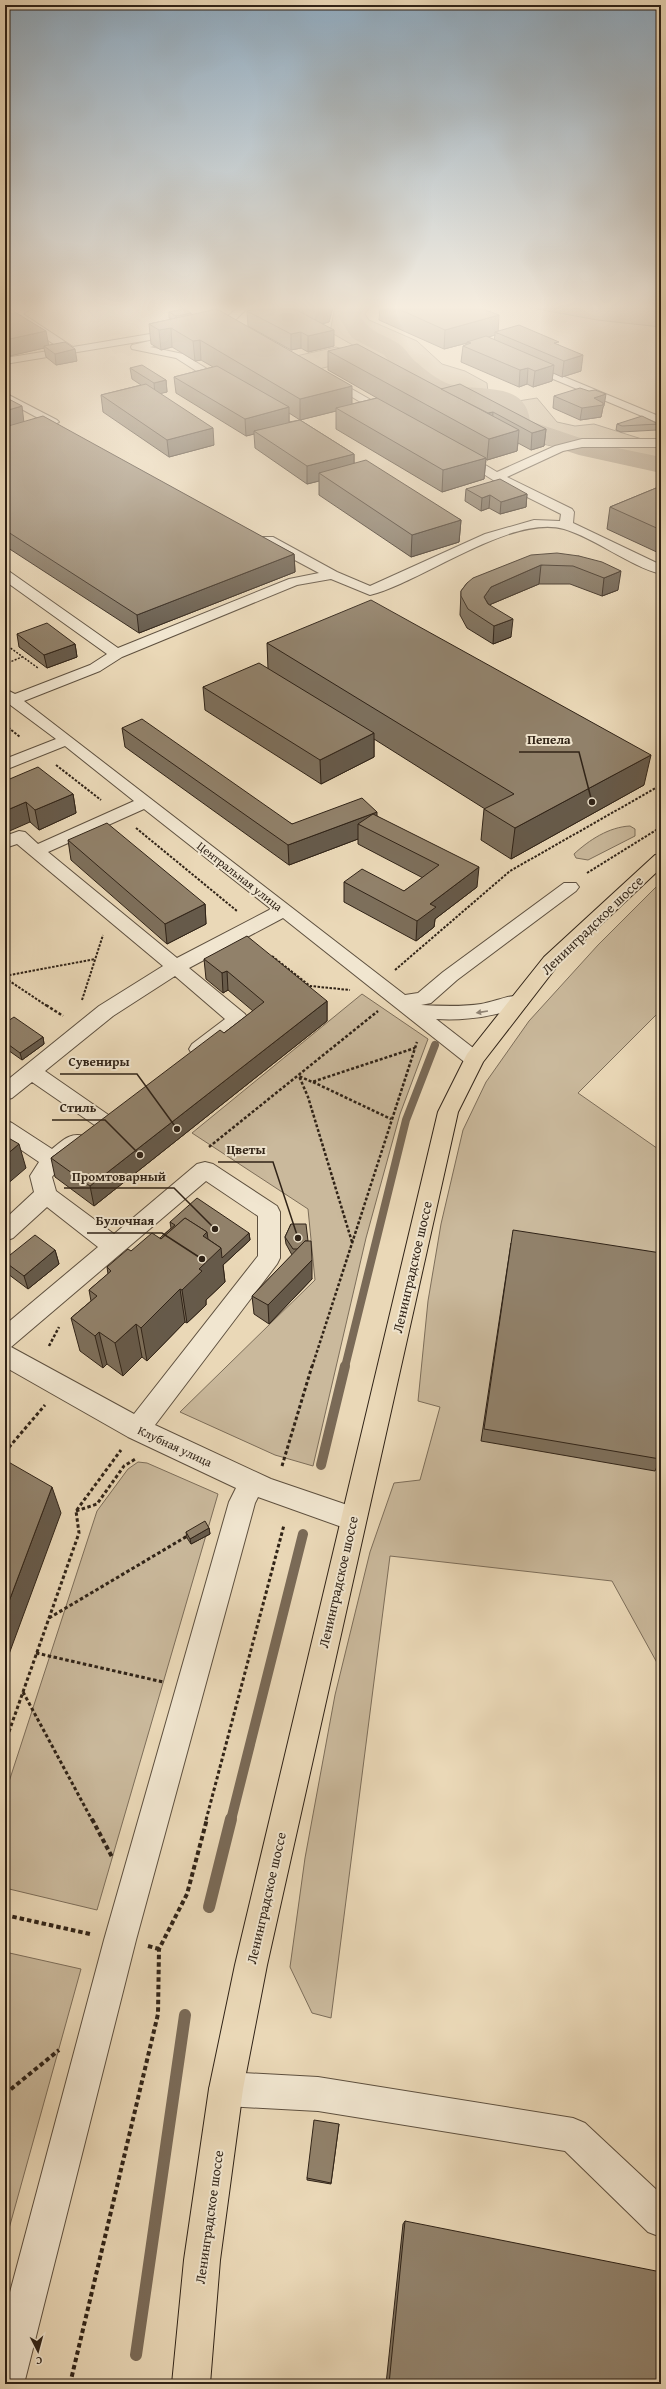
<svg xmlns="http://www.w3.org/2000/svg" width="666" height="2389" font-family="'Gentium Book Plus',serif">
  <style>
    .green { fill: #cab99c; stroke: #7d6e5a }
    .lines { fill: none; stroke-linecap: round; stroke-linejoin: round }
    .stream-far2 { stroke: #7a6a57; stroke-width: 8 }
    .stream-far1 { stroke: #7a6a57; stroke-width: 10 }
    .stream { stroke: #7a6a57; stroke-width: 12 }
    .river { fill: #ab9a81; fill-rule: evenodd }
    .minor-casing { stroke: #5e503f; stroke-width: 2 }
    .major-casing { stroke: #302317; stroke-width: 2 }
    .path-far4 { stroke: #302317; stroke-width: 1.5; stroke-dasharray: 2 1.5; stroke-linecap: butt }
    .path-far3 { stroke: #302317; stroke-width: 2; stroke-dasharray: 2.5 1.5; stroke-linecap: butt }
    .path-far2 { stroke: #302317; stroke-width: 2.5; stroke-dasharray: 3 2; stroke-linecap: butt }
    .path-far1 { stroke: #302317; stroke-width: 3; stroke-dasharray: 3.5 2.5; stroke-linecap: butt }
    .path { stroke: #302317; stroke-width: 4; stroke-dasharray: 4.5 3; stroke-linecap: butt }
    .minor { fill: #f1e6d0; fill-rule: evenodd }
    .major { fill: #ead8b7; fill-rule: evenodd }
    .wall { fill: #7d6f5b; stroke: #302317; fill-rule: evenodd }
    .shaded-wall { fill: #665a4a; stroke: #302317 }
    .building { fill: #91816a; stroke: #302317 }
    .oneway { fill: #908474 }
    .labels { text-anchor: middle; dominant-baseline: central; stroke-width: 4; stroke-linejoin: round; paint-order: stroke }
    .street-label { font-size: 12px; fill: #302317; stroke: #f1e6d0 }
    .near-street-label { font-size: 14px; fill: #302317; stroke: #f1e6d0 }
    .leader { fill: none; stroke: #302317; stroke-width: 1.5 }
    .callout-dot { fill: #302317; stroke: #f1e6d0; stroke-width: 1.5 }
    .callout-label { font-size: 13px; text-anchor: middle; font-weight: bold; fill: #302317; stroke: #f1e6d0; stroke-width: 4; stroke-linejoin: round; paint-order: stroke }
  </style>
  <rect width="100%" height="100%" fill="#ead8b7"/>
  <filter id="stains"><feTurbulence type="fractalNoise" baseFrequency=".005" numOctaves="4"/><feColorMatrix values="0 0 0 0 .2 0 0 0 0 .09 0 0 0 0 .02 0 0 0 .5 -.17"/></filter>
  <radialGradient id="worn" r=".72"><stop offset=".6" stop-color="#630" stop-opacity="0"/><stop offset="1" stop-color="#630" stop-opacity=".3"/></radialGradient>
  <!-- green -->
  <g class="green">
    <polygon points="335,306 371,306 365,314 369,320 417,341 442,364 465,371 487,383 488,392 518,401 537,398 557,422 575,426 594,424 661,445 661,471 543,444 434,392 330,332"/>
    <polygon points="521,306 661,306 661,327 597,320"/>
    <polygon points="336,347 349,351 359,359 319,369 296,356"/>
    <path d="M630,826L635,829V836L588,860L576,858L574,854C589,840 609,827 630,826Z"/>
    <polygon points="661,882 661,1010 578,1093 661,1151 661,1670 612,1581 390,1556 331,2018 312,2013 290,1967 305,1858 335,1695 370,1552 394,1483 420,1480 440,1407 418,1401 428,1301 441,1224 463,1130 486,1082 529,1021 598,945"/>
    <polygon points="362,994 428,1039 400,1114 366,1238 313,1466 275,1455 180,1412 315,1280 308,1209 192,1133"/>
    <polygon points="138,1462 147,1463 218,1494 97,1910 5,1888 5,1794 97,1511 128,1469"/>
    <polygon points="5,1952 81,1969 5,2243"/>
  </g>
  <g class="lines">
    <!-- stream-far2 -->
    <polyline class="stream-far2" points="345,1367 406,1120 435,1045"/>
    <!-- stream-far1 -->
    <g class="stream-far1">
      <polyline points="321,1465 345,1366"/>
      <polyline points="231,1820 303,1534"/>
    </g>
    <!-- stream -->
    <g class="stream">
      <polyline points="209,1907 231,1819"/>
      <polyline points="136,2355 185,2015"/>
    </g>
    <!-- river -->
    <path class="river" d="M344,306H366L360,316C372,334 382,333 399,344C406,349 410,357 416,362C424,369 439,381 449,384C478,393 525,379 530,421L598,444L661,457V473L579,455L527,438L509,431L505,425L504,412L490,404L433,396L398,372L384,355L352,338L338,316Z"/>
    <defs>
      <g id="minor">
        <polygon points="22,306 35,306 23,314 73,347 150,334 155,337 150,340 5,364 5,358 61,349 14,317 13,311"/>
        <polygon points="240,306 250,306 235,320 203,329 198,326 228,316"/>
        <polygon points="180,334 184,335 184,339 150,347 183,354 217,375 217,379 209,379 176,358 132,349 131,347 132,345"/>
        <polygon points="526,361 661,417 661,424 522,366 522,362"/>
        <polygon points="327,375 394,413 396,415 394,417 386,417 323,380 323,376"/>
        <polygon points="5,393 57,420 59,422 53,425 49,424 5,400"/>
        <path d="M582,439H661V447H582L563,451L507,477L572,509L574,512L573,523L661,565V574C629,566 595,538 564,529C511,514 422,582 370,595L331,579L297,585L122,657L100,671L24,701L405,995L418,993L443,972L564,883H576L579,887L576,891L457,980L431,1003L421,1005C441,1006 461,1007 481,1004C495,1002 512,993 526,996L529,1001L526,1006C496,1016 467,1021 436,1019L481,1054L484,1059L481,1064L474,1066L467,1064L283,918L189,968L245,1014L248,1019L245,1024L206,1054L199,1056L192,1054L189,1049L192,1044L225,1019L175,976L113,1016L45,1071L110,1116L113,1121L110,1126L103,1129L96,1126L32,1082L12,1098L5,1100V1082L99,1006L163,966L17,844L5,848V836L19,831L25,832L38,844L134,801L65,746L5,770V759L56,739L5,701V689L15,694L90,665L107,654L5,581V571L10,572L118,648L289,579L319,573L263,543L261,540L263,537H273L337,572L370,586L485,534L534,520L560,521L561,514L493,480L452,454L458,450L462,451L497,472L555,446ZM144,809L271,909L177,958L48,852Z"/>
        <path d="M5,1120L12,1123L52,1149C62,1141 70,1132 84,1136L87,1142C79,1155 62,1162 52,1177L56,1191L114,1234L197,1164L205,1162L213,1164L277,1206L280,1212V1258L277,1264L155,1425L271,1479L362,1510L366,1519L362,1528L353,1531L258,1497L255,1503L136,1940L24,2384H5V2311L104,1940L229,1502L236,1488L128,1437L5,1367V1325L98,1247L47,1207L13,1238L5,1241V1219L34,1192L30,1176L39,1162L5,1139ZM206,1181L258,1216V1256L134,1414L11,1347Z"/>
        <polygon points="226,2072 318,2077 573,2118 585,2123 661,2194 661,2237 648,2232 565,2151 318,2111 226,2106 214,2101 209,2089 214,2077"/>
      </g>
      <polygon id="major" points="661,854 661,868 558,965 483,1062 458,1112 267,1965 243,2089 220,2260 210,2384 172,2384 184,2260 209,2089 235,1965 438,1112 467,1054 544,957 655,855"/>
    </defs>
    <!-- minor casing -->
    <use href="#minor" class="minor-casing"/>
    <!-- major casing -->
    <use href="#major" class="major-casing"/>
    <!-- path-far4 -->
    <g class="path-far4">
      <polyline points="5,644 38,668"/>
      <polyline points="5,664 22,657"/>
    </g>
    <!-- path-far3 -->
    <g class="path-far3">
      <polyline points="5,725 20,737"/>
      <polyline points="56,765 101,800"/>
      <polyline points="136,828 237,911"/>
      <polyline points="587,873 661,827"/>
      <polyline points="272,956 310,986 350,990"/>
      <polyline points="395,970 510,871 661,785"/>
      <polyline points="5,976 95,959"/>
      <polyline points="5,978 47,1006"/>
      <polyline points="82,1000 103,935"/>
    </g>
    <!-- path-far2 -->
    <g class="path-far2">
      <polyline points="46,1005 63,1016"/>
      <polyline points="313,1082 391,1119"/>
      <polyline points="209,1147 378,1011"/>
      <polyline points="352,1242 308,1097 299,1076 312,1082 415,1048"/>
      <polyline points="49,1346 59,1327"/>
      <polyline points="312,1367 417,1042"/>
    </g>
    <!-- path-far1 -->
    <g class="path-far1">
      <polyline points="5,1452 45,1405"/>
      <polyline points="282,1466 312,1366"/>
      <polyline points="76,1511 97,1504 124,1466 137,1458"/>
      <polyline points="49,1618 189,1535"/>
      <polyline points="36,1653 163,1682"/>
      <polyline points="23,1692 92,1820"/>
      <polyline points="5,1743 79,1533 76,1511 121,1450"/>
      <polyline points="206,1820 284,1525"/>
    </g>
    <!-- path -->
    <g class="path">
      <polyline points="92,1819 112,1857"/>
      <polyline points="5,1915 90,1934"/>
      <polyline points="148,1946 159,1949"/>
      <polyline points="5,2094 59,2050"/>
      <polyline points="70,2384 158,2014 159,1949 187,1894 207,1819"/>
    </g>
    <!-- minor -->
    <use href="#minor" class="minor"/>
    <!-- major -->
    <use href="#major" class="major"/>
  </g>
  <!-- wall -->
  <g class="wall">
    <polygon points="5,306 12,306 7,307 48,345 77,361 56,365 46,357 44,348 5,357"/>
    <polygon points="252,306 333,306 329,322 322,324 334,346 308,352 301,348 291,350 248,326 247,311 252,310"/>
    <path d="M380,306H475L498,331L559,345L581,371L562,377L553,373L552,381L533,387L527,384L519,387L461,362L463,346L467,344V343L444,349L379,320ZM495,335L494,340L488,337Z"/>
    <path d="M169,312L191,313V315L352,404L377,398L328,370V351L441,389L546,429L544,446L531,450L518,443L517,451L487,460L486,459L484,479L442,492L336,429V411L300,420L354,454V463L461,520L459,542L411,557L319,495V481L307,484L255,448L254,434L246,436L176,393L174,377L213,367L201,360L195,361L172,347L161,350L151,344L149,324L172,319L169,318ZM289,413L300,420L289,422Z"/>
    <polygon points="130,368 166,380 167,392 160,393 214,445 169,457 103,412 101,395 141,385 132,379"/>
    <polygon points="554,396 604,406 603,407 601,417 580,420 553,408"/>
    <polygon points="5,397 24,422 294,554 295,572 139,633 5,546"/>
    <polygon points="617,424 658,424 657,430 621,432 616,430"/>
    <polygon points="661,486 661,554 607,529 610,507"/>
    <polygon points="466,489 527,494 526,507 500,514 489,508 481,511 465,501"/>
    <polygon points="579,556 618,590 602,596 570,584 539,584 489,605 511,637 493,644 467,628 460,615 461,591 467,583"/>
    <polygon points="17,634 75,644 77,657 47,668 19,647"/>
    <polygon points="267,643 644,785 511,859 481,840 484,809 485,809 374,739 374,757 321,784 205,710 203,687 268,669"/>
    <polygon points="122,728 292,824 377,816 477,887 435,919 434,927 416,941 344,902 344,882 404,891 423,878 358,844 358,839 289,865 125,747"/>
    <polygon points="5,781 73,794 76,813 39,830 30,822"/>
    <polygon points="68,840 205,904 206,924 167,944 71,860"/>
    <polygon points="204,959 327,1001 327,1021 94,1206 55,1177 51,1158 224,1033 253,1011 228,990 223,993 206,979"/>
    <polygon points="5,1023 43,1037 44,1044 22,1060 5,1048"/>
    <polygon points="170,1222 249,1233 250,1240 223,1265 225,1282 206,1300 206,1305 187,1323 185,1322 147,1361 142,1357 123,1376 107,1364 103,1368 80,1351 71,1318 91,1301 89,1290 108,1274 107,1267 131,1251 160,1238 171,1228"/>
    <polygon points="291,1224 312,1279 269,1324 254,1314 252,1296 292,1255 286,1244 285,1237"/>
    <polygon points="511,1243 660,1459 655,1471 481,1441"/>
    <polygon points="55,1250 59,1264 28,1289 8,1274 5,1265 5,1259"/>
    <polygon points="209,1528 210,1534 191,1544 187,1538 186,1532"/>
    <polygon points="339,2124 331,2184 307,2180 307,2178"/>
    <polygon points="405,2221 661,2384 386,2384 403,2224"/>
  </g>
  <!-- shaded-wall -->
  <g class="shaded-wall">
    <polygon points="329,306 333,306 329,322 316,325 316,309"/>
    <polygon points="191,313 191,319 176,322 176,316"/>
    <polygon points="499,315 498,334 495,332 495,335 469,343 467,342 467,343 444,349 445,330"/>
    <polygon points="171,328 172,347 161,350 159,330"/>
    <polygon points="334,330 334,346 308,352 308,336"/>
    <polygon points="46,331 49,347 44,346 44,348 5,357 5,340"/>
    <polygon points="301,332 301,348 291,350 291,334"/>
    <polygon points="200,340 201,360 195,361 193,341"/>
    <polygon points="75,349 77,361 56,365 55,354"/>
    <polygon points="583,355 581,371 562,377 564,361"/>
    <polygon points="554,365 552,381 533,387 535,371"/>
    <polygon points="528,368 527,384 519,387 520,370"/>
    <polygon points="166,380 167,392 155,395 154,383"/>
    <polygon points="352,386 352,406 336,408 336,411 300,420 300,399"/>
    <polygon points="606,394 604,406 603,407 601,417 580,420 582,408 594,398"/>
    <polygon points="22,406 24,423 5,429 5,411"/>
    <polygon points="289,407 289,424 254,431 254,434 246,436 245,419"/>
    <polygon points="493,412 492,429 483,415"/>
    <polygon points="213,428 214,445 169,457 167,440"/>
    <polygon points="546,429 544,446 531,450 532,433"/>
    <polygon points="519,430 517,451 487,460 489,439"/>
    <polygon points="354,454 354,471 319,473 319,481 307,484 307,466"/>
    <polygon points="486,458 484,479 442,492 443,470"/>
    <polygon points="527,494 526,507 500,514 501,502"/>
    <polygon points="490,495 489,508 481,511 482,498"/>
    <polygon points="461,520 459,542 411,557 412,535"/>
    <polygon points="294,554 295,572 139,633 137,615"/>
    <polygon points="541,565 539,584 489,605 484,597 491,587"/>
    <polygon points="621,571 618,590 602,596 604,578"/>
    <polygon points="513,619 511,637 493,644 494,626"/>
    <polygon points="75,644 77,657 47,668 44,655"/>
    <polygon points="374,733 374,757 321,784 320,760"/>
    <polygon points="651,755 644,785 511,859 515,828"/>
    <polygon points="73,794 76,813 39,830 35,810"/>
    <polygon points="26,802 30,822 5,833 5,811"/>
    <polygon points="377,812 377,831 358,824 358,839 289,865 288,845"/>
    <polygon points="479,867 477,887 435,919 434,927 416,941 417,921 430,904"/>
    <polygon points="205,904 206,924 167,944 165,924"/>
    <polygon points="227,971 228,990 223,993 222,973"/>
    <polygon points="327,1001 327,1021 94,1206 90,1186"/>
    <polygon points="43,1037 44,1044 22,1060 20,1053"/>
    <polygon points="19,1144 26,1168 5,1186 5,1156"/>
    <polygon points="207,1232 221,1248 249,1233 250,1240 223,1265 225,1282 206,1300 206,1305 187,1323 182,1290 199,1269 203,1236"/>
    <polygon points="55,1250 59,1264 28,1289 24,1276"/>
    <polygon points="312,1260 312,1279 269,1324 268,1305"/>
    <polygon points="180,1289 185,1322 147,1361 141,1328"/>
    <polygon points="136,1324 142,1357 123,1376 115,1343"/>
    <polygon points="99,1332 107,1364 103,1368 95,1336"/>
    <polygon points="52,1487 61,1513 5,1665 5,1612"/>
    <polygon points="209,1528 210,1534 191,1544 190,1539"/>
  </g>
  <!-- building -->
  <g class="building">
    <polygon points="5,306 46,331 5,340"/>
    <polygon points="253,306 289,306 334,330 308,336 301,332 291,334 247,311 258,308"/>
    <polygon points="308,306 329,306 316,309"/>
    <polygon points="392,306 475,306 499,315 445,330"/>
    <polygon points="184,309 191,313 176,316 169,312"/>
    <polygon points="217,309 352,386 300,399 200,340 193,341 171,328 159,330 149,324"/>
    <polygon points="519,325 559,342 554,343 583,355 564,361 495,332"/>
    <polygon points="486,336 554,365 535,371 528,368 520,370 463,346 471,343 467,342"/>
    <polygon points="65,342 75,349 55,354 44,346"/>
    <polygon points="357,344 519,430 489,439 328,351"/>
    <polygon points="142,365 166,380 154,383 130,368"/>
    <polygon points="217,366 289,407 245,419 174,377"/>
    <polygon points="146,384 213,428 167,440 101,395"/>
    <polygon points="460,384 546,429 532,433 493,412 488,413 441,389"/>
    <polygon points="580,388 589,391 595,390 606,394 594,398 603,403 603,405 582,408 554,396"/>
    <polygon points="5,397 22,406 5,411"/>
    <polygon points="377,398 486,458 443,470 336,408"/>
    <polygon points="43,416 294,554 137,615 5,530 5,427"/>
    <polygon points="642,416 658,424 622,426 617,424"/>
    <polygon points="300,420 354,454 307,466 254,431"/>
    <polygon points="366,460 461,520 412,535 319,473"/>
    <polygon points="500,479 527,494 501,502 490,495 482,498 466,489"/>
    <polygon points="661,486 661,530 610,507"/>
    <polygon points="557,553 579,556 602,562 621,571 604,578 573,566 541,565 491,587 484,597 488,604 513,619 494,626 468,609 461,596 461,591 467,583 473,578 531,555"/>
    <polygon points="371,600 651,755 515,828 484,809 514,794 267,643"/>
    <polygon points="47,623 75,644 44,655 17,634"/>
    <polygon points="259,663 374,733 320,760 203,687"/>
    <polygon points="142,719 292,824 362,798 377,812 288,845 122,728"/>
    <polygon points="38,767 73,794 35,810 26,802 5,811 5,781"/>
    <polygon points="373,814 479,867 430,904 436,907 417,921 344,882 362,869 404,891 439,865 358,824"/>
    <polygon points="107,823 205,904 165,924 68,840"/>
    <polygon points="247,936 327,1001 90,1186 51,1158 220,1030 224,1033 264,1002 227,971 222,973 204,959"/>
    <polygon points="14,1017 43,1037 20,1053 5,1042 5,1023"/>
    <polygon points="5,1136 19,1144 5,1156"/>
    <polygon points="197,1198 249,1233 222,1258 221,1248 208,1239 207,1232 185,1218 161,1239 160,1238 175,1225 170,1222"/>
    <polygon points="185,1218 207,1232 203,1236 221,1248 199,1269 202,1271 182,1290 180,1289 141,1328 136,1324 115,1343 99,1332 95,1336 71,1318 97,1296 89,1290 111,1271 107,1267 128,1249 131,1251 152,1233 161,1239"/>
    <polygon points="291,1224 306,1224 308,1241 305,1241 297,1249 293,1249 285,1237"/>
    <polygon points="513,1230 661,1253 661,1434 660,1459 484,1429"/>
    <polygon points="35,1235 55,1250 24,1276 5,1262 5,1259"/>
    <polygon points="305,1241 311,1241 312,1260 268,1305 252,1296"/>
    <polygon points="5,1460 52,1487 5,1612"/>
    <polygon points="205,1521 209,1528 190,1539 186,1532"/>
    <polygon points="314,2120 339,2124 331,2183 307,2178"/>
    <polygon points="405,2221 661,2272 661,2384 389,2384"/>
  </g>
  <!-- one-way arrows -->
  <defs><path id="oneway-solid" d="M-6-.8H1V-3.2L6.5 0L1 3.2V.8H-6Z"/></defs>
  <use class="oneway" href="#oneway-solid" transform="translate(482 1012) rotate(171)"/>
  <!-- sky -->
  <linearGradient id="sky" x2="0" y2="1"><stop stop-color="#8faabf"/><stop offset="0.48" stop-color="#f6eddf"/><stop offset="1" stop-color="#f6eddf" stop-opacity="0"/></linearGradient>
  <rect width="666" height="640" fill="url(#sky)"/>
  <g class="labels">
    <!-- street labels -->
    <g class="street-label">
      <text transform="translate(240 876) rotate(38)">Центральная улица</text>
      <text transform="translate(175 1446) rotate(25)">Клубная улица</text>
    </g>
    <!-- near-street labels -->
    <g class="near-street-label">
      <text transform="translate(592 925) rotate(-44)">Ленинградское шоссе</text>
      <text transform="translate(412 1267) rotate(-77)">Ленинградское шоссе</text>
      <text transform="translate(338 1582) rotate(-77)">Ленинградское шоссе</text>
      <text transform="translate(266 1898) rotate(-77)">Ленинградское шоссе</text>
      <text transform="translate(209 2217) rotate(-82)">Ленинградское шоссе</text>
    </g>
  </g>
  <!-- callouts -->
  <path class="leader" d="M592 802L579 752H519M177 1129L137 1074H60M140 1155L105 1120H52M298 1238L273 1162H218M215 1229L174 1188H64M202 1259L162 1233H87"/>
  <g class="callout-dot">
    <circle cx="592" cy="802" r="4"/>
    <circle cx="177" cy="1129" r="4"/>
    <circle cx="140" cy="1155" r="4"/>
    <circle cx="298" cy="1238" r="4"/>
    <circle cx="215" cy="1229" r="4"/>
    <circle cx="202" cy="1259" r="4"/>
  </g>
  <g class="callout-label">
    <text x="549" y="744">Пепела</text>
    <text x="99" y="1066">Сувениры</text>
    <text x="78" y="1112">Стиль</text>
    <text x="246" y="1154">Цветы</text>
    <text x="119" y="1181">Промтоварный</text>
    <text x="125" y="1225">Булочная</text>
  </g>
  <!-- margin -->
  <rect width="666" height="2389" fill="none" stroke="#ead8b7" stroke-width="20"/>
  <rect x="6" y="6" width="654" height="2377" fill="none" stroke="#302317" stroke-width="2"/>
  <rect x="10" y="10" width="646" height="2369" fill="none" stroke="#302317"/>
  <!-- north arrow -->
  <g transform="translate(38 2351) rotate(174)" stroke="#f1e6d0" stroke-width="3" paint-order="stroke">
  <path d="M0-3L7 15L0 10L-7 15Z" fill="#302317"/>
  <text y="-6" font-size="11" font-weight="bold" text-anchor="middle" fill="#302317">С</text>
  </g>
  <rect width="100%" height="100%" filter="url(#stains)"/>
  <rect width="100%" height="100%" fill="url(#worn)"/>
</svg>
